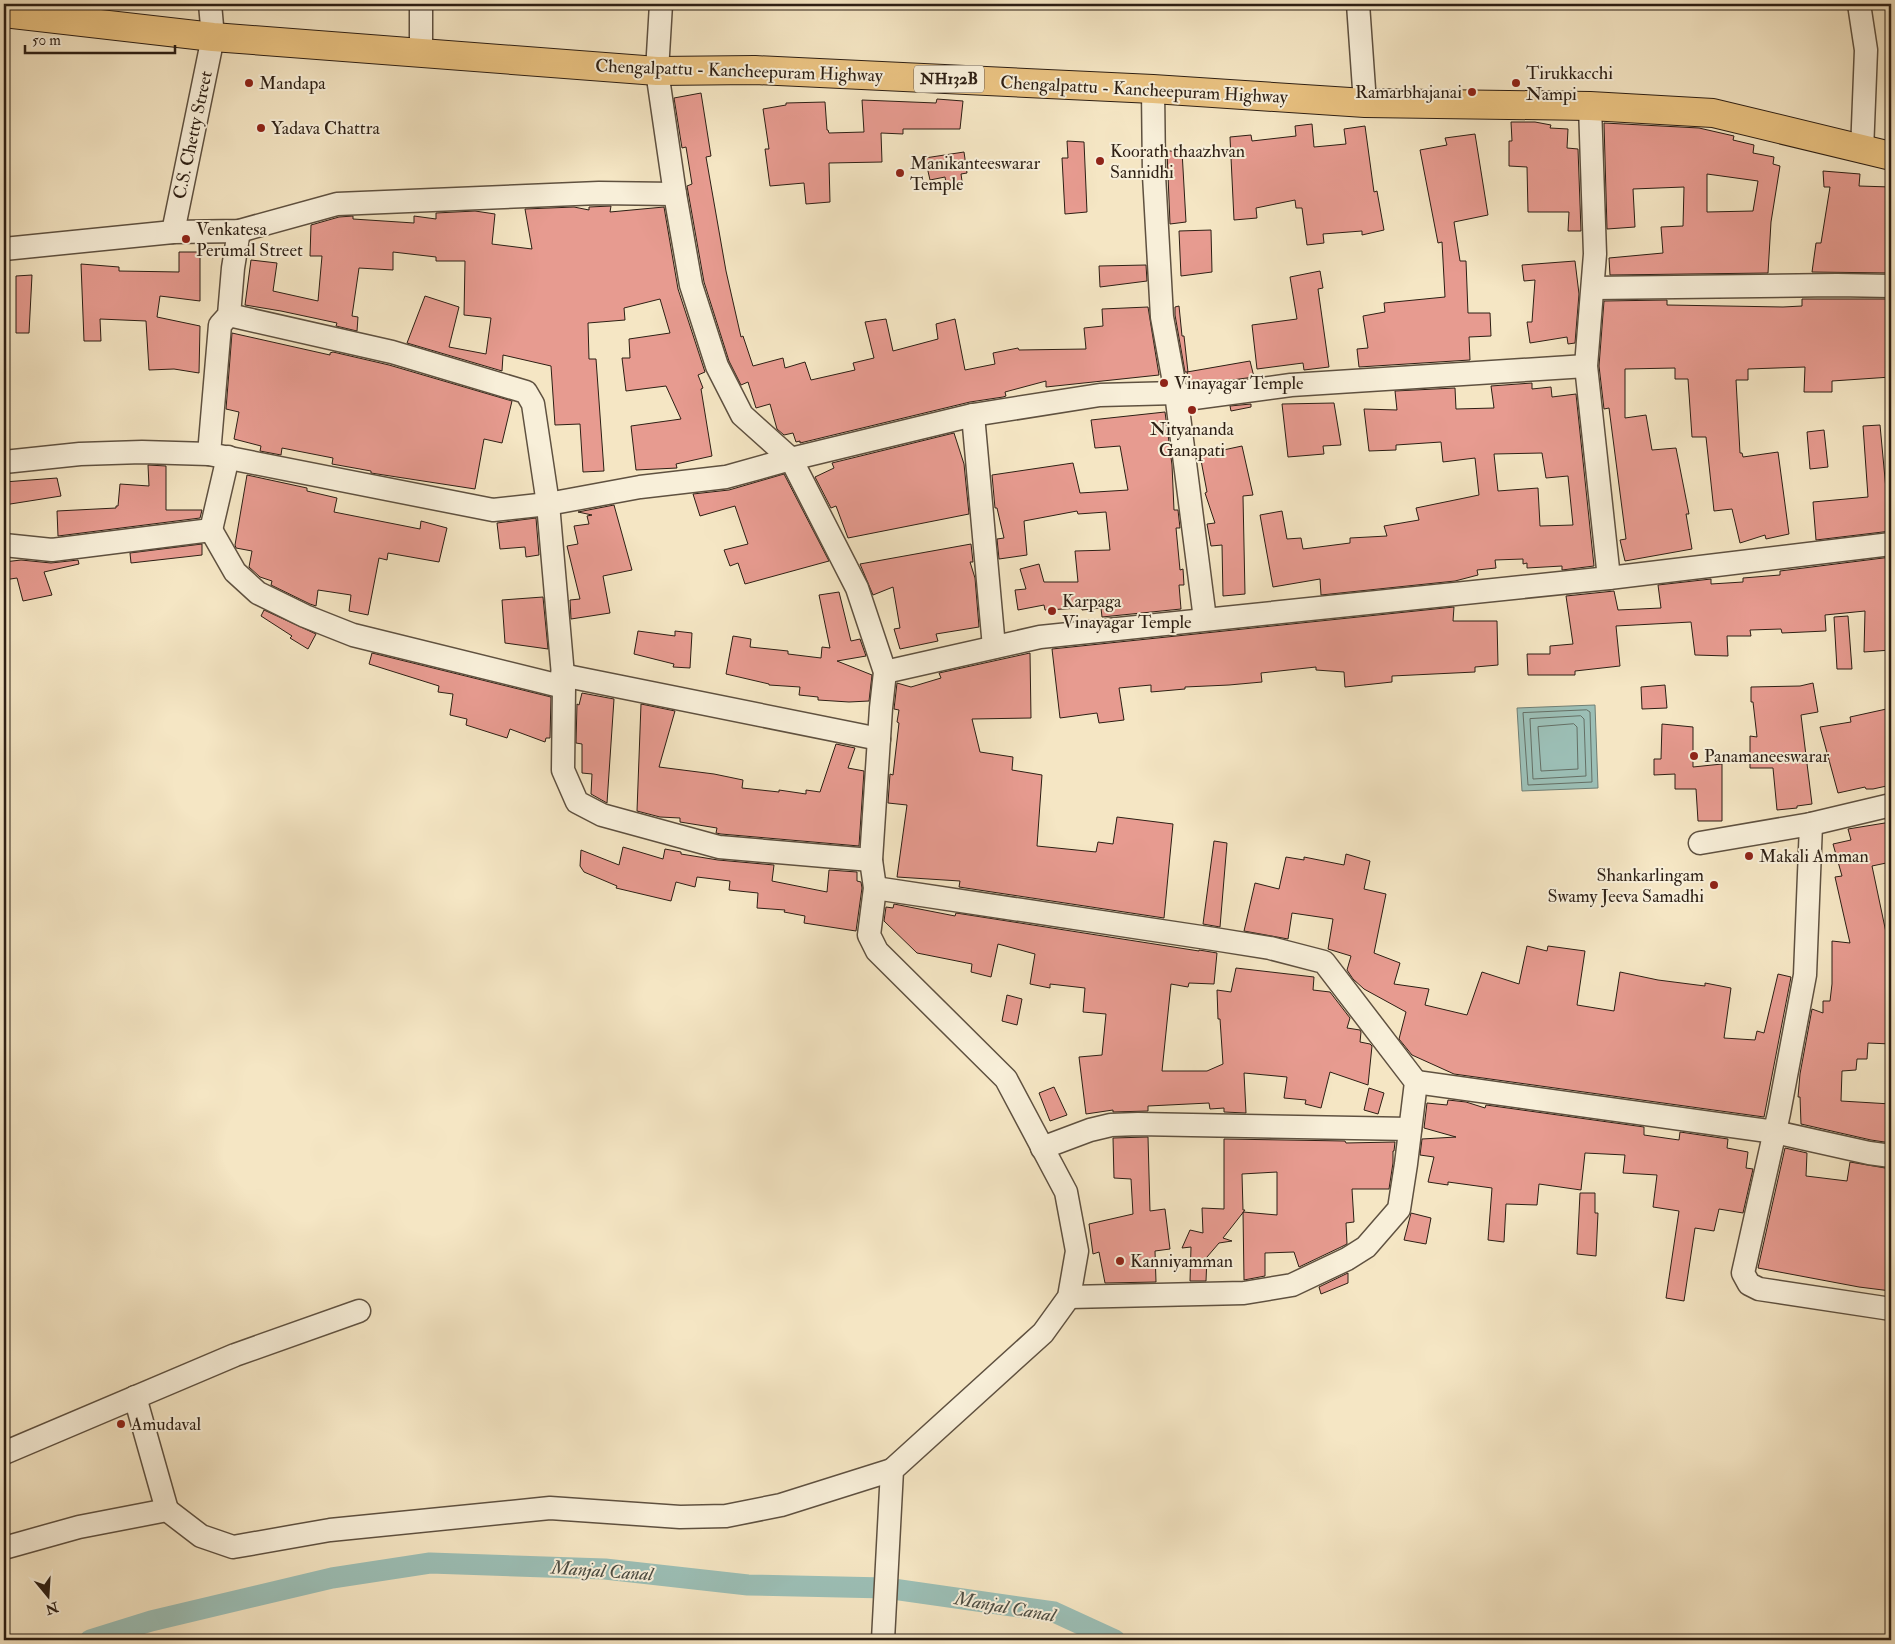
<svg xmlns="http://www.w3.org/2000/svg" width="1895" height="1644" font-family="'IM FELL Double Pica',serif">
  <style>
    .water { fill: #9cbfb6; stroke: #707f75 }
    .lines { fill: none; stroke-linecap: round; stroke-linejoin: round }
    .shore { stroke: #646f65; stroke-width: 1 }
    .canal { stroke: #9cbfb6; stroke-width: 21 }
    .building { fill: #e79b90; stroke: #2d1f14; fill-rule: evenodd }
    .street-casing { stroke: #5f5140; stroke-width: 25 }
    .highway-casing { stroke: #2d1f14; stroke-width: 30 }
    .street { stroke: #f8efd9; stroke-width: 22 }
    .highway { stroke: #eac382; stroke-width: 28 }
    .poi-dot { fill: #8f2418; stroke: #f8efd9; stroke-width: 2 }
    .labels { text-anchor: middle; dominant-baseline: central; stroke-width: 4; stroke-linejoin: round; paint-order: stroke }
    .shield { fill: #f8efd9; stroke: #6a5d4f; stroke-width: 1 }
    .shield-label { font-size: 16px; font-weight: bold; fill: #2d1f14 }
    .street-label { font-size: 18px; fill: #2d1f14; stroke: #f8efd9 }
    .poi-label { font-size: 18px; fill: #2d1f14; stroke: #f8efd9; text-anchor: start }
    .water-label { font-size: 19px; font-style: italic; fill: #4e4f45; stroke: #f8efd9 }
  </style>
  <rect width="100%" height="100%" fill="#f5e6c4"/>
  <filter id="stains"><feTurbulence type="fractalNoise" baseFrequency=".004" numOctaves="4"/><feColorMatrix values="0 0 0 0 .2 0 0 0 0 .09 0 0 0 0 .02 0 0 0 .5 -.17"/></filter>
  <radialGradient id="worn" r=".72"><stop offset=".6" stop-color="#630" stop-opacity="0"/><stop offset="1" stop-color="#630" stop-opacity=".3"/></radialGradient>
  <!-- water -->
  <polygon class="water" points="1595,705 1598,788 1522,791 1517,708"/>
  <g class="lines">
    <!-- shore -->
    <g class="shore">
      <polygon points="1587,710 1590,712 1592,782 1528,785 1523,713"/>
      <polygon points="1581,716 1584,719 1586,776 1533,779 1530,719"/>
      <polygon points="1574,724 1577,727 1578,769 1541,771 1538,727"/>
    </g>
    <!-- canal -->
    <polyline class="canal" points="90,1640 151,1621 332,1578 430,1563 605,1569 748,1585 886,1588 1054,1612 1115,1640"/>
  </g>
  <!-- building -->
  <g class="building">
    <polygon points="701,93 711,156 706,157 726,271 741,337 743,336 753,366 783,358 785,368 805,362 811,380 855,370 853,363 874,358 865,322 886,319 893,351 938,339 936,324 955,319 965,370 995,364 993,353 1018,348 1019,350 1086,349 1084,328 1103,326 1102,309 1148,307 1159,375 1046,387 1046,381 1005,392 1006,396 1003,397 970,402 800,443 800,441 796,442 793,433 784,435 777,429 770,404 756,408 748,382 741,385 729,361 704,282 687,186 692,184 686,147 682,148 674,98"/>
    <polygon points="937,99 963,101 960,129 903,129 903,134 881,133 882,162 829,163 830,202 806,204 804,183 770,186 765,149 769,149 763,109 786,105 786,103 825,102 827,130 828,130 829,133 864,132 862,100 936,103"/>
    <polygon points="1511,122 1535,122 1551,125 1550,128 1568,129 1567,148 1578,149 1581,231 1568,231 1569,212 1528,212 1527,167 1509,166 1509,141 1512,141"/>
    <path d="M1604,123L1699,128L1734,136L1733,140L1754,145L1753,153L1774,157L1773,164L1780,166L1771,222L1768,273L1610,275L1609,258L1663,253L1661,227L1683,226L1684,187L1633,189L1635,227L1607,229ZM1707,174L1758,181L1753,211L1707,212Z"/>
    <polygon points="1312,124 1314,147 1346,144 1344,129 1365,126 1374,192 1377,191 1384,230 1362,235 1362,231 1323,234 1324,243 1307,245 1302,208 1296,208 1295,200 1256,208 1257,218 1234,220 1230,137 1251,135 1252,141 1296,136 1295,126"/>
    <polygon points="1475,134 1488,215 1454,222 1460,261 1466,261 1468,313 1490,313 1491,336 1469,337 1470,360 1359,367 1357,349 1368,348 1363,316 1385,312 1384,303 1445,297 1442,242 1438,243 1420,150 1447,145 1445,138"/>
    <polygon points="1067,141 1084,142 1087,212 1065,214 1062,158 1068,158"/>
    <polygon points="1167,151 1182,151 1186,222 1170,224"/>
    <polygon points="964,152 967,173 961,174 962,181 946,183 945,177 930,180 925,158"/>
    <polygon points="1823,171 1860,174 1859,186 1891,187 1891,273 1812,272 1816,243 1821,243 1830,187 1824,187"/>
    <polygon points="611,206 610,212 664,207 678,289 705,372 698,375 703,388 701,389 712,456 676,464 677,468 636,470 631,426 681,419 666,386 626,391 622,358 630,358 629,339 670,333 660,299 624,308 625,320 588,323 589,359 596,359 604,471 583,472 580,424 555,425 551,366 503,355 502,371 407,343 425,296 459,307 449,347 486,354 491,318 464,315 465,261 436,261 436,257 393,252 393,270 359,268 352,316 358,317 357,331 336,326 337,323 281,311 245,305 251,260 277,263 273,291 318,301 322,256 310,256 311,225 339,217 353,216 353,219 414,223 414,216 436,219 436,213 475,211 495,214 492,244 532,249 525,209 574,207 589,210 589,207"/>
    <polygon points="1211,230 1212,272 1181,276 1179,231"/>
    <polygon points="179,252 200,252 200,301 160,296 157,317 200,326 199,373 174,369 149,370 146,321 100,319 101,341 84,341 81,264 119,267 119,271 179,272"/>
    <polygon points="1575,261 1579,294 1575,343 1568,344 1567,337 1530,343 1527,322 1532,322 1535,280 1524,281 1522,265"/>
    <polygon points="1146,265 1147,281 1100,287 1099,266"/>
    <polygon points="1320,271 1323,288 1318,289 1329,367 1304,370 1303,363 1257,369 1252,325 1297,319 1290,277"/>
    <polygon points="32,275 29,333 16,333 16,276"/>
    <polygon points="1802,299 1891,299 1891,377 1832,381 1832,392 1804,392 1805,367 1748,369 1748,380 1736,380 1740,453 1742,453 1743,457 1778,452 1789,534 1766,539 1765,535 1740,543 1732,509 1714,511 1706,437 1692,437 1688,379 1675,379 1675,368 1625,369 1625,418 1646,415 1652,450 1676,448 1689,514 1686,514 1692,549 1625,561 1620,540 1626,539 1609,408 1604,409 1599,366 1604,301 1667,300 1667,305 1783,307 1802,306"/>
    <polygon points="1179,306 1182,336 1184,336 1188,372 1185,372 1175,315 1175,307"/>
    <polygon points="232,333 330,355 330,353 333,352 389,365 512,401 502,443 484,439 475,489 371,473 371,471 332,464 333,458 282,448 281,455 260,451 261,446 234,439 239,412 226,409"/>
    <polygon points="1250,361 1254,377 1195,385 1189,383 1187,372"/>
    <path d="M1532,383V389L1551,387L1552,397L1576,394L1594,566L1562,570V566L1527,568V563L1523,564V559L1495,560L1496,568L1477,570L1478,575L1455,581L1321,595L1320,579L1273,587L1260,515L1282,511L1287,539L1301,538L1303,549L1350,543V538L1387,536L1384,526L1419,520L1416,508L1479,495L1475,458L1443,462L1441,442L1396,445V450L1369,451L1364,409L1397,410L1395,391L1455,388L1456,409L1494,408L1491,386ZM1542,453L1546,478L1568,476L1573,525L1540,526L1538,488L1498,491L1494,454Z"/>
    <polygon points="1334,403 1341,445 1323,446 1324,454 1288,457 1282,404"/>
    <polygon points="1251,404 1251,407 1231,411 1230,406"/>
    <polygon points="1165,412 1172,465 1174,510 1178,510 1180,528 1176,528 1180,570 1183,569 1184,585 1179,585 1181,609 1102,617 1101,608 1082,610 1082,608 1045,610 1044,605 1018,610 1015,590 1026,589 1020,569 1039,564 1044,582 1078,582 1075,551 1110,550 1106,512 1078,514 1077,511 1024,521 1027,555 999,559 997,539 1004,538 997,508 995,508 992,475 1073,463 1080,493 1128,490 1120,446 1095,448 1091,420"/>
    <polygon points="1880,425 1887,500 1891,500 1891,531 1816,540 1813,502 1868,497 1863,426"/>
    <polygon points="1824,430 1828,467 1810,469 1807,432"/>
    <polygon points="954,433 964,464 969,514 848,538 836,506 831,508 815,477 834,468 832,463"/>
    <polygon points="1242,446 1253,495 1243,496 1245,594 1223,596 1222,545 1211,546 1207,524 1215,523 1205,493 1207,492 1200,455"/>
    <polygon points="148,465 166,466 166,510 202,510 200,518 58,536 57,511 116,508 116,506 118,506 120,484 149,486"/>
    <polygon points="784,474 829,561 745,584 738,563 730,566 724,550 748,544 735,506 700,516 693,494 729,490"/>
    <polygon points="247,475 307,488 307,491 337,498 334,512 420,529 421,521 447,528 439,562 388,553 387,560 379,558 368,615 349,611 351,595 318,590 316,606 310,604 271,585 272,581 260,577 249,567 252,551 236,548 235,545"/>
    <polygon points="57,478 61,496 4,505 4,482"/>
    <polygon points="614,505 632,570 603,576 610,613 571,619 570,600 580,599 567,546 578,544 574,526 589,524 587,516 592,515 578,512"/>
    <polygon points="536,518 539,555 526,557 525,547 500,549 497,523"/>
    <polygon points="202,544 202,555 131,563 130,553"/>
    <polygon points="971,544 973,562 970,562 975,578 979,627 936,634 938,641 900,649 894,629 900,628 893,587 873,595 860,564"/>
    <polygon points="1891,557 1891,650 1864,652 1865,611 1825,615 1826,631 1782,633 1781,629 1750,630 1751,636 1727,636 1728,656 1695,655 1691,622 1616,626 1620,666 1575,671 1575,675 1528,675 1527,654 1550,654 1550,646 1573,644 1566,596 1614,591 1618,610 1661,608 1658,585 1711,579 1711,584 1743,582 1743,578 1780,575 1780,571"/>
    <polygon points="21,560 51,563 78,560 79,564 44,572 52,595 23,601 17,578 4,580 4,562"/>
    <polygon points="839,592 851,641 860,639 866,656 837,661 872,675 869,701 849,702 818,700 818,697 799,695 800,687 769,685 769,684 726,674 733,636 751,639 750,647 788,651 788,654 821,658 822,647 830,648 819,595"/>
    <polygon points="543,597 548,649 505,643 502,600"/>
    <polygon points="1454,607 1453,621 1497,621 1498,665 1475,667 1475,672 1392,676 1392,682 1345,687 1344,672 1316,670 1316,667 1261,673 1262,682 1229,685 1185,687 1185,689 1151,692 1151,685 1119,688 1124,720 1099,723 1097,713 1060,718 1052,649"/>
    <polygon points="264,610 316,634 308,649 290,638 292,636 261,616"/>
    <polygon points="1848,616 1852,669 1837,669 1834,617"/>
    <polygon points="638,631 675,636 675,631 692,633 690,668 673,667 674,664 634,654"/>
    <polygon points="372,653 551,697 550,738 546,738 545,742 510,729 507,738 466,725 467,719 450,715 453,694 438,692 439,686 369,664"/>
    <polygon points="1030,653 1031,718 972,719 980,752 1013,757 1012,770 1042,775 1037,846 1096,852 1098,842 1113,844 1117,817 1173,824 1164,918 959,887 960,881 897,877 907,805 888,803 890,774 893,775 899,723 897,722 899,710 894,709 897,683 911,687 941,678 939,673"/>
    <polygon points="1813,683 1818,712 1801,715 1812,804 1797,806 1797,808 1777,810 1773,768 1750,768 1750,736 1757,737 1753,702 1751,702 1751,687 1800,686"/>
    <polygon points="1665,685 1667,708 1642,709 1641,687"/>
    <polygon points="582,693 614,699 607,803 591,794 592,774 582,773 582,744 576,743 577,704 579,705"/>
    <polygon points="641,704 675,711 659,767 714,774 743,780 742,788 779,792 779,790 806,794 806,790 820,792 836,744 855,748 848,768 864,771 859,846 721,834 716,833 717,828 680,822 680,818 660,817 637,811"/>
    <polygon points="1891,708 1891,785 1873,789 1866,789 1865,787 1838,793 1820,727 1851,722 1850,717"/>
    <polygon points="1662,724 1693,727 1693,767 1722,764 1722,821 1698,821 1696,789 1675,789 1675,774 1654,775 1654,759 1661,759"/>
    <polygon points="1891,822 1891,862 1872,866 1888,942 1891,942 1891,1044 1868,1043 1867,1059 1857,1059 1856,1070 1842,1071 1841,1101 1891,1104 1891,1143 1871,1140 1801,1124 1800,1097 1798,1097 1800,1074 1812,1009 1823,1013 1823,1001 1830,1001 1832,984 1832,941 1850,943 1835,877 1842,876 1833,844 1851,840 1848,829"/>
    <polygon points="1214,841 1227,843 1220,927 1203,924"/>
    <polygon points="623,847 663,859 665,849 681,852 681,854 718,860 774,865 772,881 827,892 829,870 857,872 857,881 861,882 862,888 856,931 804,923 805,916 784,912 785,910 757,908 758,893 729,890 730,881 697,877 695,887 676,882 671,901 616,888 617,886 584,872 580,866 581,850 619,865"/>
    <polygon points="1346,854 1370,861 1364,889 1386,894 1374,953 1400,963 1394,984 1429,989 1425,1005 1467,1015 1482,972 1519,984 1527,946 1547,951 1548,946 1585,951 1577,1005 1614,1011 1620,972 1658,980 1705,986 1705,983 1731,988 1724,1038 1755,1040 1757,1031 1764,1033 1778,974 1791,977 1764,1117 1454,1074 1412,1055 1399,1039 1406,1012 1364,989 1353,979 1347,970 1351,956 1328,949 1333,919 1292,913 1288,939 1244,931 1255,883 1279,889 1286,857 1304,860 1304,857 1344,865"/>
    <polygon points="894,904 955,916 956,913 1199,951 1199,950 1217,953 1214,984 1189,983 1188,987 1171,984 1162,1071 1207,1071 1223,1064 1220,1019 1218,1019 1217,990 1231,992 1236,968 1314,977 1313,990 1330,992 1350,1018 1347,1028 1360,1030 1361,1032 1360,1042 1370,1044 1372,1046 1368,1085 1330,1072 1321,1108 1305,1104 1306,1100 1284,1098 1287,1077 1244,1073 1246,1113 1224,1112 1224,1108 1210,1109 1209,1103 1148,1106 1148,1111 1113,1112 1113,1110 1086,1114 1079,1057 1102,1055 1106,1014 1083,1012 1085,988 1050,984 1050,988 1030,984 1035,954 998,944 991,977 971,972 972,964 917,953 884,921 886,907 893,908"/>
    <polygon points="1007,995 1022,999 1017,1025 1002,1021"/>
    <polygon points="1054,1087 1067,1115 1050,1121 1039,1093"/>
    <polygon points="1369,1088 1384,1093 1378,1114 1364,1110"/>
    <polygon points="1448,1100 1466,1102 1485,1108 1486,1105 1644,1127 1644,1135 1679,1140 1680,1132 1728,1139 1727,1148 1748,1152 1746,1168 1753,1169 1743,1213 1719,1209 1714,1231 1695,1228 1684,1301 1666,1298 1679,1211 1653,1207 1657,1175 1623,1173 1625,1155 1585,1153 1581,1190 1539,1184 1537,1205 1506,1204 1504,1242 1488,1240 1492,1188 1448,1182 1448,1185 1428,1182 1434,1157 1420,1155 1422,1139 1456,1137 1424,1128 1427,1103 1447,1105"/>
    <polygon points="1148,1137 1150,1211 1165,1209 1170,1249 1155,1251 1156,1282 1105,1283 1099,1252 1093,1254 1089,1224 1133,1214 1131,1179 1114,1178 1113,1138"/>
    <polygon points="1224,1139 1345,1141 1346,1143 1395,1142 1394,1151 1393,1151 1393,1163 1389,1189 1352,1189 1354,1222 1346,1223 1347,1244 1341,1247 1299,1267 1294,1252 1265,1253 1265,1276 1244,1280 1243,1212 1277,1215 1277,1172 1242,1174 1243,1210 1245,1210 1223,1238 1232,1241 1219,1243 1207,1257 1206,1281 1190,1281 1191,1247 1182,1248 1190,1230 1203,1233 1202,1208 1224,1209"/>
    <polygon points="1785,1148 1807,1153 1806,1176 1847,1181 1850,1162 1891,1169 1891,1291 1859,1287 1758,1268"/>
    <polygon points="1580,1193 1595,1193 1595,1213 1598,1213 1596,1256 1577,1254"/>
    <polygon points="1411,1213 1431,1218 1426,1244 1404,1240"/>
    <polygon points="1348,1273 1348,1283 1321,1294 1319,1287"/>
  </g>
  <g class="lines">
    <defs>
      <g id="street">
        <polyline points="661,4 657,71 675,194 691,285 717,366 742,415 791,459 857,588 885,672 881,708 871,860 875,888 869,935 877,951 1006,1079 1066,1192 1077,1251 1069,1297 1043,1333 892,1470 883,1640"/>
        <polyline points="1358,4 1365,103"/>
        <polyline points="1859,4 1866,50 1862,151"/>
        <polyline points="421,54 421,4"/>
        <polyline points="1153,89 1154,175 1162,317 1176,393 1205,619"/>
        <polyline points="1590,106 1595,254 1586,366 1609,578"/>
        <polyline points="239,231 233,268 229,315 220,325 209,454 493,510 548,504 640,487 726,477 791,459 973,415 1100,395 1176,393 1194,398 1291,385 1586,366"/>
        <polyline points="173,232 213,37 210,4"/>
        <polyline points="4,249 173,232 239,231 337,204 599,193 675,194"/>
        <polyline points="1593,288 1837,285 1891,286"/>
        <polyline points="229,315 392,352 526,392 533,404 548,504 564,687 563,770 577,802 602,815 719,847 871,860"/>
        <polyline points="973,415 994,647"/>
        <polyline points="4,462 80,454 142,452 209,454"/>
        <polyline points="211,530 235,572 258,593 305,616 353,635 564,687"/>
        <polyline points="4,545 52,550 211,530 228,457"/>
        <polyline points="885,672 1040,637 1609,578 1891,544"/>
        <polyline points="562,675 879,739"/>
        <polyline points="1811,824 1805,975 1779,1113 1743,1273 1749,1284 1759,1289 1891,1309"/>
        <polyline points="1700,843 1811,824 1891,805"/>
        <polyline points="875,888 1214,939 1270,948 1324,962 1416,1082 1406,1164 1399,1209 1366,1247 1347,1259 1292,1285 1244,1293 1069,1297"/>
        <polyline points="1416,1082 1775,1132 1869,1153 1891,1156"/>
        <polyline points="1042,1148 1090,1130 1111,1125 1138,1124 1410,1129"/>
        <polyline points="135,1397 167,1510"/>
        <polyline points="4,1453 235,1355 359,1311"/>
        <polyline points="4,1548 79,1527 167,1510 201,1536 233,1547 330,1530 550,1508 680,1517 726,1516 781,1505 892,1470"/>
      </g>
      <polyline id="highway" points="4,13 213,37 657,71 755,70 1153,89 1365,103 1590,106 1713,113 1891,156"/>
    </defs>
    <!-- street casing -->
    <use href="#street" class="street-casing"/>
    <!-- highway casing -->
    <use href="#highway" class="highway-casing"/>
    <!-- street -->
    <use href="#street" class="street"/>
    <!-- highway -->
    <use href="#highway" class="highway"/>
  </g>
  <!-- markers -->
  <g class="poi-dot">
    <circle cx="249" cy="83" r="5"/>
    <circle cx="1516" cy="83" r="5"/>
    <circle cx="1472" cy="92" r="5"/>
    <circle cx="261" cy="128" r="5"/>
    <circle cx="1100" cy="161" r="5"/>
    <circle cx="900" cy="173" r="5"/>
    <circle cx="186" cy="239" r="5"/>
    <circle cx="1164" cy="383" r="5"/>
    <circle cx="1192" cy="410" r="5"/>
    <circle cx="1052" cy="611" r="5"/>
    <circle cx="1694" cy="756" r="5"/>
    <circle cx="1749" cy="856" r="5"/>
    <circle cx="1714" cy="885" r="5"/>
    <circle cx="1120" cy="1261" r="5"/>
    <circle cx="121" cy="1424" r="5"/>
  </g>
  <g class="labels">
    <!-- shield labels -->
    <rect class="shield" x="914" y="65.5" width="70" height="27" rx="4"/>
    <g class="shield-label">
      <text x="949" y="79">NH132B</text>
    </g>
    <!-- street labels -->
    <g class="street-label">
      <text transform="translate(739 71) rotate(2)">Chengalpattu - Kancheepuram Highway</text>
      <text transform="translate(1144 90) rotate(3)">Chengalpattu - Kancheepuram Highway</text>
      <text transform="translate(193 135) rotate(-78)">C.S. Chetty Street</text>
    </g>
    <!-- poi labels -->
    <g class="poi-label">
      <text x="1526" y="73">Tirukkacchi<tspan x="1526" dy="21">Nampi</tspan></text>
      <text x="259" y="83">Mandapa</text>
      <text x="1462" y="92" text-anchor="end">Ramarbhajanai</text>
      <text x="271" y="128">Yadava Chattra</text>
      <text x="1110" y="151">Koorath thaazhvan<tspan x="1110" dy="21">Sannidhi</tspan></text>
      <text x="910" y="163">Manikanteeswarar<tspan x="910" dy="21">Temple</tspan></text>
      <text x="196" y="229">Venkatesa<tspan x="196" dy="21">Perumal Street</tspan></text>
      <text x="1174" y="383">Vinayagar Temple</text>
      <text x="1192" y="429" text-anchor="middle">Nityananda<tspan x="1192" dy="21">Ganapati</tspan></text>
      <text x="1062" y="601">Karpaga<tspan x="1062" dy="21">Vinayagar Temple</tspan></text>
      <text x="1704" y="756">Panamaneeswarar</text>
      <text x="1759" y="856">Makali Amman</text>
      <text x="1704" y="875" text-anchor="end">Shankarlingam<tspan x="1704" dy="21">Swamy Jeeva Samadhi</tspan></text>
      <text x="1130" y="1261">Kanniyamman</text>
      <text x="131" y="1424">Amudaval</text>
    </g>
    <!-- water labels -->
    <g class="water-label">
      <text transform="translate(602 1571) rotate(4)">Manjal Canal</text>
      <text transform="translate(1005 1607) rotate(10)">Manjal Canal</text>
    </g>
  </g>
  <!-- margin -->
  <rect width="1895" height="1644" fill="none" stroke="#f5e6c4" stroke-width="20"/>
  <rect x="5" y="5" width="1885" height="1634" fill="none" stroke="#2d1f14" stroke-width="2.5"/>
  <rect x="10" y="10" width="1875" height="1624" fill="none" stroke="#2d1f14"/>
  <!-- north arrow -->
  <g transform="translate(48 1596) rotate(162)" stroke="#f8efd9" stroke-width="4" paint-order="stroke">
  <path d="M0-4L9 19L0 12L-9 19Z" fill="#2d1f14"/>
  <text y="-8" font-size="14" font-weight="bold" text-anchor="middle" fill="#2d1f14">N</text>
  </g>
  <!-- scale -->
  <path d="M25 45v8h150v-8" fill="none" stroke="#2d1f14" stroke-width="2.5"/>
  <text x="32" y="45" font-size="15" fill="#2d1f14" stroke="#f8efd9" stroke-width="4" paint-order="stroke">50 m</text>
  <rect width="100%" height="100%" filter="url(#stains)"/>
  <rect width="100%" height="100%" fill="url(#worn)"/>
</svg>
